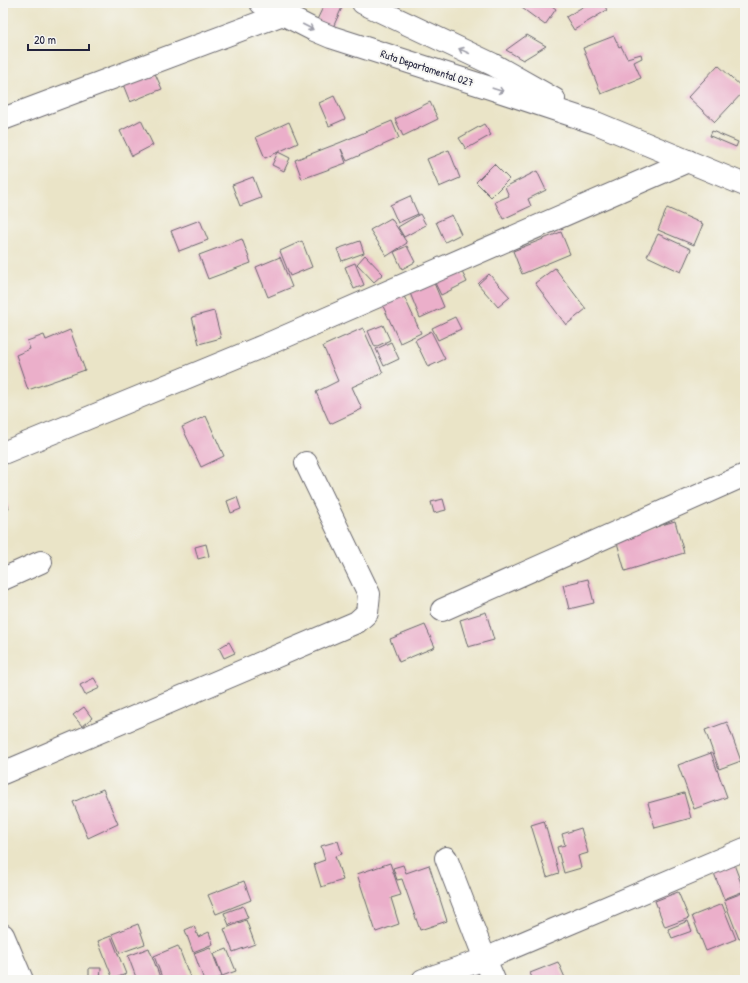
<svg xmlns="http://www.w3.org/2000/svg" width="748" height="983" font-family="'Patrick Hand',sans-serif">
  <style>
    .building { fill: #ebafca }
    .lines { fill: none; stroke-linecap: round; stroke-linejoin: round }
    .minor-casing { stroke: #68666c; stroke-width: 24 }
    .major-casing { stroke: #68666c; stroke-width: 24 }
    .minor { stroke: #fff; stroke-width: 22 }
    .major { stroke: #fff; stroke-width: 22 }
    .oneway { stroke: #9c9ca7 }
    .labels { text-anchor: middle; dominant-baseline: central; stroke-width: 4; stroke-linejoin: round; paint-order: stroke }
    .street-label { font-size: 11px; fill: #22223b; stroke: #f6f6f2 }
  </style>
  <rect width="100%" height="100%" fill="#f6f6f2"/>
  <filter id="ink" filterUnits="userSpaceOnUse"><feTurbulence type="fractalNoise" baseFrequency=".025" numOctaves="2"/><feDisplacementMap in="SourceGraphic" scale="8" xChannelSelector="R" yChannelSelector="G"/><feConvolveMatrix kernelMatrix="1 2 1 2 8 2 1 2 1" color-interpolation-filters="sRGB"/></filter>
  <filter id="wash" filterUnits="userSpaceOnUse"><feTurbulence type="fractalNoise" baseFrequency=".012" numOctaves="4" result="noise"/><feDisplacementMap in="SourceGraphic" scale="16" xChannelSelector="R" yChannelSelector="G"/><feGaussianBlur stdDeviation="0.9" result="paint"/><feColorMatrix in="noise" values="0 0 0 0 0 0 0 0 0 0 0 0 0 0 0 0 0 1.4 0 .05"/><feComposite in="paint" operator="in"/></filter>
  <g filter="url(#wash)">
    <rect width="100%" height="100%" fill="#eae4c7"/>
    <g id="blocks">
      <!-- building -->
      <g class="building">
        <polygon points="325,3 344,3 330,34 314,26"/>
        <polygon points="526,3 548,3 556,9 545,25 522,8"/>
        <polygon points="589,3 603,3 607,10 574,30 566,17"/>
        <polygon points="527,35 546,46 523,60 506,50"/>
        <polygon points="614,36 619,47 621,46 627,58 641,54 642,58 634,62 641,78 601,94 583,48"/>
        <polygon points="718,65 745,90 715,122 688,97"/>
        <polygon points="153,69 162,89 130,102 122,82"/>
        <polygon points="334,96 345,119 329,126 319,103"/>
        <polygon points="430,102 438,119 403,136 395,119"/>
        <polygon points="141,120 153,145 132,156 120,131"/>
        <polygon points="392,121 399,138 347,161 341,149 346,163 302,179 295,160 339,143"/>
        <polygon points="289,122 298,143 265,158 256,137"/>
        <polygon points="484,124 491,135 466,149 459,138"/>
        <polygon points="712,131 738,142 736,147 710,136"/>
        <polygon points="449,150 460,178 439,187 427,159"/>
        <polygon points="278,152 290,158 284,171 272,165"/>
        <polygon points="494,164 509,179 491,197 476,182"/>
        <polygon points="537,171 546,190 528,199 531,206 503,219 495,202 509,196 505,187"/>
        <polygon points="253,177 261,198 240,206 232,185"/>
        <polygon points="410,196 418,214 398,223 390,205"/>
        <polygon points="667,208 703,224 694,245 658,230"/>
        <polygon points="420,214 426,225 404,237 398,227"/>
        <polygon points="452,215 461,234 445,242 436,222"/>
        <polygon points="391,218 407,243 387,256 370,230"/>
        <polygon points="200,220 208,240 179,251 171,231"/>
        <polygon points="561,232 570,254 522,274 513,251"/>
        <polygon points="658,234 691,249 681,272 647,256"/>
        <polygon points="242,239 251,263 208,279 199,255"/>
        <polygon points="302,241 312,267 290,276 280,251"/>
        <polygon points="360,241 364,253 342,261 337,249"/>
        <polygon points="407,246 415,262 402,269 394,252"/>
        <polygon points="365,255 383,274 374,282 357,264"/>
        <polygon points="280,257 292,287 268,297 256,267"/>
        <polygon points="355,263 364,285 354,289 345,267"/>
        <polygon points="459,266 467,282 441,295 433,279"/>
        <polygon points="555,268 586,309 566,325 535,283"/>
        <polygon points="489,274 510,297 498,307 478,284"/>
        <polygon points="434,283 444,307 420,318 410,293"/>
        <polygon points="403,294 421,333 400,343 382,304"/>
        <polygon points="214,311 221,338 199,344 192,317"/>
        <polygon points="455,317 461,329 438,340 432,328"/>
        <polygon points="383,325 390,340 375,347 368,331"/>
        <polygon points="363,328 383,373 352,387 362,409 330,424 316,392 338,381 323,346"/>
        <polygon points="70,330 85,370 28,390 16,355 30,349 27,341 44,335 46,340"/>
        <polygon points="431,331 445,359 428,367 415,340"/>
        <polygon points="391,342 399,359 384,366 376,349"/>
        <polygon points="206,416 224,456 201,467 182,427"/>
        <polygon points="3,495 9,508 3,510"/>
        <polygon points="237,497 241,509 231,513 227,501"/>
        <polygon points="443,499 446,510 434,513 431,502"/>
        <polygon points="675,521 684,553 625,571 616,539"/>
        <polygon points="206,544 209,556 198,559 195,547"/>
        <polygon points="588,579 594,603 569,609 563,585"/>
        <polygon points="486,612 494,640 468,647 460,620"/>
        <polygon points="425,625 435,647 399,662 390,639"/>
        <polygon points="229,642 235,653 224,658 219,648"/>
        <polygon points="94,678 100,688 85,695 80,685"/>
        <polygon points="84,707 92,718 82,726 73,715"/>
        <polygon points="727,722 741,761 719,769 705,730"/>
        <polygon points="711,753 727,797 694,809 678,765"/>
        <polygon points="103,789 118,824 88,838 73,802"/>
        <polygon points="684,793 691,818 655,828 648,803"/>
        <polygon points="544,821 559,873 547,877 531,825"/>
        <polygon points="581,828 588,853 578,856 581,868 564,873 557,847 565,845 562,834"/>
        <polygon points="338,841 342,854 335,856 343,880 321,887 314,864 325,860 321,846"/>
        <polygon points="732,859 744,891 724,899 712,868"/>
        <polygon points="390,863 401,895 391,898 399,924 376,932 357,874"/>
        <polygon points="403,865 406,873 429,865 447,921 420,930 402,879 397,880 393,868"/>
        <polygon points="244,881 251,900 216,914 208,895"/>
        <polygon points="678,892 689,918 665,927 655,901"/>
        <polygon points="745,892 745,936 739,939 724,900"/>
        <polygon points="722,904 736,939 706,951 692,916"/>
        <polygon points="243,906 248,918 229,925 224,913"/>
        <polygon points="246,920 255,944 233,952 224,929"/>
        <polygon points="688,921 692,931 672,938 668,929"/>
        <polygon points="138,924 145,944 120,953 112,934"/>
        <polygon points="194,926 198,937 209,932 213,944 193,952 185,930"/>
        <polygon points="111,936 126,974 113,979 98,941"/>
        <polygon points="178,946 190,977 182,980 163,980 154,956"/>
        <polygon points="210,947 222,977 214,980 204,980 194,953"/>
        <polygon points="149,948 160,977 153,980 137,980 128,956"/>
        <polygon points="227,949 236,971 222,976 214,954"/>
        <polygon points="558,962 566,980 533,980 530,973"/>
        <polygon points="89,968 101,968 100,980 89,980"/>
      </g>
    </g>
  </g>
  <g filter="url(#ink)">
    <use href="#blocks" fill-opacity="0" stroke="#68666c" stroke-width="1"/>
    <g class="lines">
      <defs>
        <g id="minor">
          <polyline points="3,119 283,14"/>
          <polyline points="3,453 268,344 688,161"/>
          <polyline points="3,579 41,562"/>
          <polyline points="442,610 745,475"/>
          <polyline points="3,773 357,622 367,613 369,594 306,463"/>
          <polyline points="446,858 485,959 494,980"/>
          <polyline points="3,935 22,980"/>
          <polyline points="423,980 485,959 745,849"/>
        </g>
        <g id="major">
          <polyline points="261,3 312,29 331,37 487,87 596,123 745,185"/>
          <polyline points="363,3 492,64 554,99"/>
        </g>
      </defs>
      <!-- minor casing -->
      <use href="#minor" class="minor-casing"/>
      <!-- major casing -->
      <use href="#major" class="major-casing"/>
      <!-- minor -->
      <use href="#minor" class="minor"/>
      <!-- major -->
      <use href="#major" class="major"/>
    </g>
    <!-- one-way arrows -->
    <defs><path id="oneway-shaft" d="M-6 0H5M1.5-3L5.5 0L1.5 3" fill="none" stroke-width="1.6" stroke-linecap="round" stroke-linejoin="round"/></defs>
    <g class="oneway">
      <use href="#oneway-shaft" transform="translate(308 27) rotate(27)"/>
      <use href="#oneway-shaft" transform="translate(464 51) rotate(-155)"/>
      <use href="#oneway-shaft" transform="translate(498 90) rotate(18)"/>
    </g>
  </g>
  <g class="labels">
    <!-- street labels -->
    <g class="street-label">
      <text transform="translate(427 68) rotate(18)">Ruta Departamental 027</text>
    </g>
  </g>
  <!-- margin -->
  <rect width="748" height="983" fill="none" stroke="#f6f6f2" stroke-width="16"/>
  <!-- scale -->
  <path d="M28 44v6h61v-6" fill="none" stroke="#22223b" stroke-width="2"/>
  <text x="34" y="44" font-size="12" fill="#22223b" stroke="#f6f6f2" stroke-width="3" paint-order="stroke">20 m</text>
</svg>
